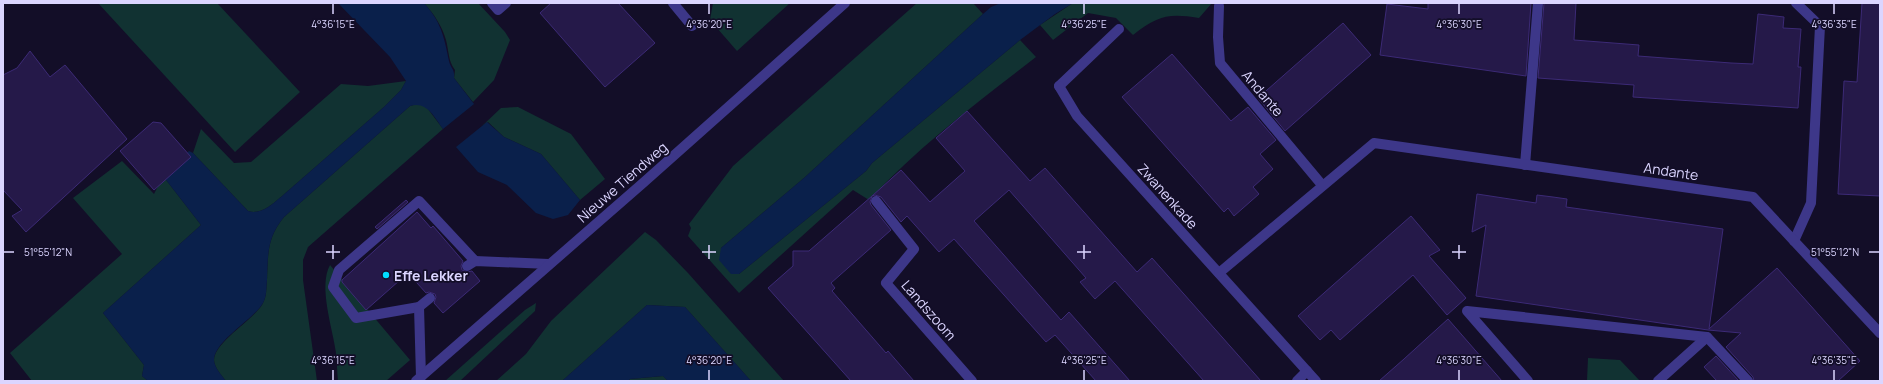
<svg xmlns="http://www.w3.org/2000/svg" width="1883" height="384" font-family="Manrope,sans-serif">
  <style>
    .green { fill: #113232 }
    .water { fill: #0a204b }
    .building { fill: #251949; stroke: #3c2a76 }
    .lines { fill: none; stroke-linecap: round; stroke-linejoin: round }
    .service { stroke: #3d3789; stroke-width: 10 }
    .minor { stroke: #3d3789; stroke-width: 10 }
    .tertiary { stroke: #3d3789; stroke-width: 10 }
    .ticks { fill: none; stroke: #dbd5ff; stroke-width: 1.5 }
    .poi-dot { fill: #01deff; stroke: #130e28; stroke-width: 1.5 }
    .labels { text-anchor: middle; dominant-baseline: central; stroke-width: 3.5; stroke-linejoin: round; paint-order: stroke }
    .street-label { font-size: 14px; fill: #dbd5ff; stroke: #130e28 }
    .poi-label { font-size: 14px; font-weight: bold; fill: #dbd5ff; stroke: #130e28; text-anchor: start }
    .ticks-label { font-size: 10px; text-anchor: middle; fill: #dbd5ff; stroke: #130e28; stroke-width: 3.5; stroke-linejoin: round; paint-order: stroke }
  </style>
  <rect width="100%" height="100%" fill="#130e28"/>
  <!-- green -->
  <g class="green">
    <polygon points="98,3 217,3 300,92 235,152"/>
    <path d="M424,3H478L505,32L510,40L494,80L473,102L454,78L455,70C448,61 449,51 446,40C442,26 434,14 424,3Z"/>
    <polygon points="713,3 790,3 737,51 710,20"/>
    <path d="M917,3H973L983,14L804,178L721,248L739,274L866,171L872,163L1020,40L1036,57C978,102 919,146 869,200L853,190L739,293L688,236L691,228L689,224L733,166Z"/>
    <path d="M1073,3H1212L1199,18C1167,13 1158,16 1133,35L1116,18L1088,13L1053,40L1040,25Z"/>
    <path d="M406,81L401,90L384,107L281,197C271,205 261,215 248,211L193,153L201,129L234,163L251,162L341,84L368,86Z"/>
    <path d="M417,104L425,105L443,129L308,247L303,260V280L317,381H226C222,376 214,367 214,360C214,342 255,319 263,303C267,296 266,288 267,280C268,253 267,238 284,217L410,106Z"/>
    <polygon points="518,107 571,134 605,179 580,200 541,154 504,137 488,122 482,126 501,108"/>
    <polygon points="122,161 154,194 163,176 201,225 103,313 144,365 142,376 148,381 32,381 10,353 122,254 73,198"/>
    <polygon points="645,232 656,240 688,273 784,381 751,381 685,307 647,305 562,381 496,381 526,354 551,321"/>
    <path d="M330,265L410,360L386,381H338C337,372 337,362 336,353C333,329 318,287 330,265Z"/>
    <polygon points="536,303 535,311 460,381 445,381 525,310"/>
    <polygon points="1588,358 1620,360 1640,381 1587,381"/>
    <polygon points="663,376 668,381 628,381 630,379"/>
  </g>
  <!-- water -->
  <g class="water">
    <path d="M338,3H424C441,22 444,36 449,61C451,69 455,69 454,78L474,104L443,129C434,117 427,101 410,106L284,217C267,238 268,253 267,280C266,288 267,296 263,303C254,319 214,341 214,360C214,367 222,376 226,381H148L142,376L144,365L103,313L201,225L163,176L189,151L193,153L248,211C261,215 271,205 281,197L384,107L401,90L406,81L390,57Z"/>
    <polygon points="1001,3 1073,3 1055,14 1020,40 872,163 866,171 739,274 731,274 719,260 721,248 804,178 983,14 991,7"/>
    <polygon points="487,122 504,137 541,154 580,200 568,215 553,219 536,213 507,185 478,172 456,147"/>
    <polygon points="647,305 685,307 751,381 668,381 663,376 630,379 628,381 562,381"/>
  </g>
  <!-- building -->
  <g class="building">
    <polygon points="551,3 618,3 655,43 605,87 540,13"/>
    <polygon points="1428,3 1531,3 1526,76 1380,55 1387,4 1428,9"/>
    <polygon points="1544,3 1576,3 1574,40 1639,45 1638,56 1731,63 1753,64 1758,14 1784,17 1783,28 1801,29 1798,67 1801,67 1798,108 1633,97 1634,85 1538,78"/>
    <polygon points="1862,3 1880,3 1880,196 1838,194 1844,81 1857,82"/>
    <polygon points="1343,23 1371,55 1285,131 1258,98"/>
    <polygon points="30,51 50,77 65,65 127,139 26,232 12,216 22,210 3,190 3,75 17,68"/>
    <polygon points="1172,54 1231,121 1248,107 1276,140 1260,154 1273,169 1253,187 1259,194 1234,216 1228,208 1224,212 1122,97"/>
    <polygon points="967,111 1030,181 1045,168 1137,272 1152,258 1261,381 1204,381 1115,281 1095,299 1080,282 1086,278 1009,190 974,221 1061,320 1069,312 1130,381 1096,381 1055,335 1046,342 954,239 939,252 907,216 901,222 881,197 875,195 872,196 901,170 930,202 965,171 936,138"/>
    <polygon points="153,122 161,123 191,157 154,190 120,151"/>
    <polygon points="1477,194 1536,203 1537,195 1553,197 1567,199 1566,207 1723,229 1709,329 1777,268 1860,361 1838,381 1754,381 1753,377 1726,347 1741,333 1708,330 1476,296 1486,225 1472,232"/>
    <polygon points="872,196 870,202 871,205 891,230 831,283 835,288 832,291 886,353 888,351 914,381 851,381 768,288 793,266 793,251 809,251"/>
    <polygon points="406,200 408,202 377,229 375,227"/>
    <polygon points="417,212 431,228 433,226 463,261 461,266 462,270 467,272 472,271 480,281 443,313 434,303 436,297 435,294 429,292 426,293 408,273 366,310 342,282 342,280"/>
    <polygon points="1411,216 1440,250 1429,256 1466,298 1447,315 1413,275 1340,340 1331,330 1320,340 1298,316"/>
    <polygon points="1448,319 1502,381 1379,381 1404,359"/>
    <polygon points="1716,356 1739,381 1717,381 1704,367"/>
  </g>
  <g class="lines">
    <!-- service -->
    <g class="service">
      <polyline points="673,3 692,26"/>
      <polyline points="1059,86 1119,29"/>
      <polyline points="467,266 475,261 549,264"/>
      <polyline points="419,307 356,318 333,287 339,270 419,201 475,261"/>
      <polyline points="421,377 419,307 430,298"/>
      <polyline points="1528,381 1467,311 1707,337 1748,381"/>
      <polyline points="1658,381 1707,337"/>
    </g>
    <!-- minor -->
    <g class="minor">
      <polyline points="492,3 498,10 506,3"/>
      <polyline points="1219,6 1218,37 1220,63 1322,185"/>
      <polyline points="1059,86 1077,116 1316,381"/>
      <polyline points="1525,165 1538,3"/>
      <polyline points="876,201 914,249 886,283 972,381"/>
      <polyline points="1794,241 1811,203 1820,26 1796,3"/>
      <polyline points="1219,273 1374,143 1753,197 1880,333"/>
      <polyline points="1297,381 1307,371"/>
    </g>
    <!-- tertiary -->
    <polyline class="tertiary" points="416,381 643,183 845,3"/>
  </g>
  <!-- ticks -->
  <path class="ticks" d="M333,4V14M709,4V14M1084,4V14M1459,4V14M1834,4V14M333,245V259M709,245V259M1084,245V259M1459,245V259M4,252H14M326,252H340M702,252H716M1077,252H1091M1452,252H1466M1869,252H1879M333,370V380M709,370V380M1084,370V380M1459,370V380M1834,370V380"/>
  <!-- markers -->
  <circle class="poi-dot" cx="386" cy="275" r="4"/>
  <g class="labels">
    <!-- street labels -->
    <g class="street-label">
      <text transform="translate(1263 93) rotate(50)">Andante</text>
      <text transform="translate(1671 171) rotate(8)">Andante</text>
      <text transform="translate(622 182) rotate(-41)">Nieuwe Tiendweg</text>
      <text transform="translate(1168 196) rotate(48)">Zwanenkade</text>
      <text transform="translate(929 310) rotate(49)">Landszoom</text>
    </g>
    <!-- poi labels -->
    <g class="poi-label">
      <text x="394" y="275">Effe Lekker</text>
    </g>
  </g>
  <g class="ticks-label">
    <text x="333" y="28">4°36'15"E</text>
    <text x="709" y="28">4°36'20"E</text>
    <text x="1084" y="28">4°36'25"E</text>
    <text x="1459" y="28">4°36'30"E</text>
    <text x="1834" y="28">4°36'35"E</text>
    <text x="48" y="256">51°55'12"N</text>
    <text x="1835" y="256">51°55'12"N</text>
    <text x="333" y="364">4°36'15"E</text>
    <text x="709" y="364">4°36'20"E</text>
    <text x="1084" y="364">4°36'25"E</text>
    <text x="1459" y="364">4°36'30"E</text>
    <text x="1834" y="364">4°36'35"E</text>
  </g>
  <!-- border -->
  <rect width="1883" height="384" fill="none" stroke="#dbd5ff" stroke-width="8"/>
</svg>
